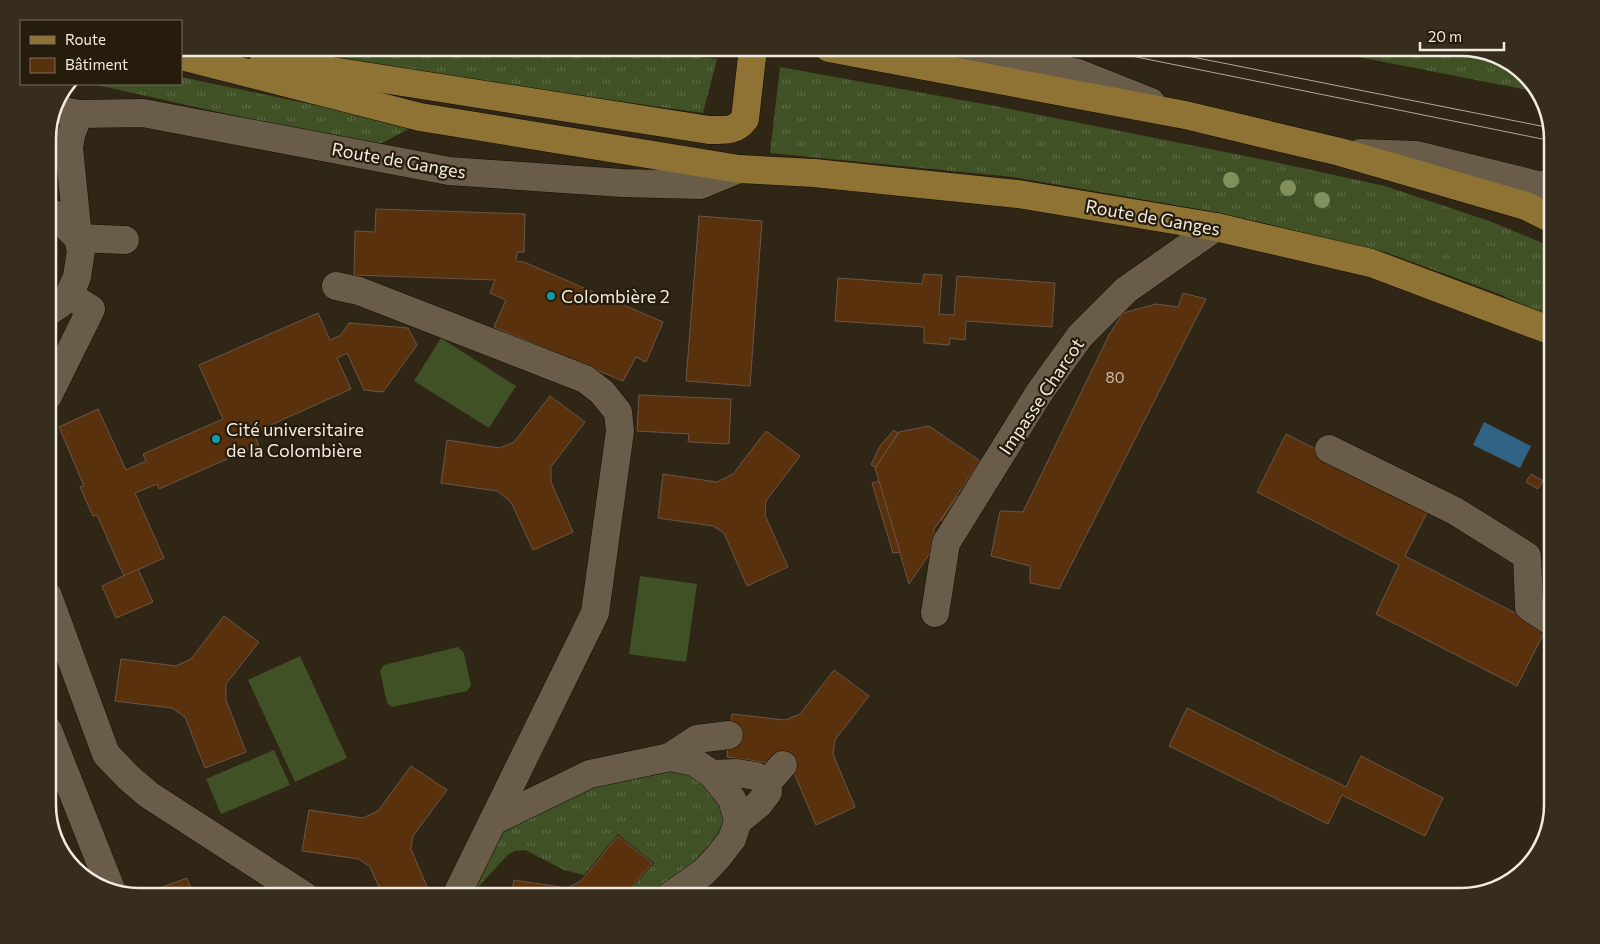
<svg xmlns="http://www.w3.org/2000/svg" width="1600" height="944" font-family="Commissioner,sans-serif">
  <style>
    .grass { fill: url(#grass-tufts) }
    .pitch { fill: #405126 }
    .water { fill: #316384 }
    .building { fill: #5a310d; stroke: #695649 }
    .lines { fill: none; stroke-linecap: round; stroke-linejoin: round }
    .minor-casing { stroke: #180e02; stroke-width: 29 }
    .major-casing { stroke: #180e02; stroke-width: 29 }
    .minor { stroke: #695d4a; stroke-width: 28 }
    .major { stroke: #8e7335; stroke-width: 28 }
    .tram { stroke: #afa79a; stroke-width: 1 }
    .tree { fill: #82905e }
    .culture-dot { fill: #0f9aa8; stroke: #261c0c; stroke-width: 2 }
    .labels { text-anchor: middle; dominant-baseline: central; stroke-width: 4.5; stroke-linejoin: round; paint-order: stroke }
    .number-label { font-size: 15px; fill: #ccbcab }
    .street-label { font-size: 18px; fill: #f2ebe0; stroke: #261c0c }
    .poi-label { font-size: 18px; fill: #f2ebe0; stroke: #261c0c; text-anchor: start }
    .rim { fill: none; stroke: #f2ebe0; stroke-width: 2.5 }
  </style>
  <defs>
    <pattern id="grass-tufts" width="24" height="20" patternUnits="userSpaceOnUse" patternTransform="scale(1.25)"><rect width="24" height="20" fill="#405126"/><path d="M3 7l-1-3M5 7V3M7 7l1-3M15 17l-1-3M17 17v-4M19 17l1-3" fill="none" stroke="#5c6a45"/></pattern>
  </defs>
  <rect width="100%" height="100%" fill="#302615"/>
  <!-- grass -->
  <g class="grass">
    <polygon points="280,48 610,48 717,59 703,113 418,73"/>
    <polygon points="1313,48 1461,48 1506,60 1537,89 1538,92"/>
    <polygon points="780,67 995,106 1265,160 1385,186 1492,222 1552,247 1552,318 1499,294 1385,252 1221,213 1013,177 770,153"/>
    <polygon points="181,77 343,111 409,129 374,147 93,84 181,84"/>
    <polygon points="667,766 703,779 726,814 717,842 667,887 652,896 626,896 654,863 618,834 584,875 564,870 525,850 515,851 509,854 502,861 470,896 505,823 581,786"/>
  </g>
  <!-- pitch -->
  <g class="pitch">
    <polygon points="441,338 516,386 489,428 414,381"/>
    <polygon points="640,576 697,584 686,662 629,654"/>
    <polygon points="458,647 464,653 471,685 467,691 392,707 387,703 380,671 384,665"/>
    <polygon points="300,656 347,758 295,782 248,680"/>
    <polygon points="274,750 290,785 221,814 206,779"/>
  </g>
  <!-- water -->
  <polygon class="water" points="1484,422 1531,446 1520,468 1473,445"/>
  <!-- building -->
  <g class="building">
    <polygon points="376,209 525,214 524,252 517,252 516,261 524,262 663,322 646,362 636,357 623,381 494,327 506,300 490,293 495,280 354,275 355,231 375,232"/>
    <polygon points="699,216 762,221 750,386 686,381"/>
    <polygon points="924,274 942,275 939,314 954,315 957,276 1055,283 1052,327 966,321 965,340 950,338 949,345 924,343 924,327 835,321 838,278 922,284"/>
    <polygon points="1183,293 1206,299 1059,589 1030,583 1030,566 991,556 1000,511 1023,512 1109,335 1123,313 1156,304 1178,307"/>
    <polygon points="318,313 330,340 341,335 349,323 408,328 417,345 383,392 364,390 347,353 337,358 351,389 253,433 259,445 159,489 157,484 135,493 164,558 124,576 97,515 93,516 80,487 84,486 59,427 98,409 126,470 146,461 143,454 223,419 199,365"/>
    <polygon points="639,395 731,399 729,444 688,442 689,434 637,431"/>
    <polygon points="550,396 585,422 551,467 551,482 573,532 533,550 511,502 497,491 441,483 447,440 500,448 514,442"/>
    <polygon points="929,426 980,461 933,531 937,534 935,546 909,584 875,468 899,432"/>
    <polygon points="894,430 898,433 876,467 871,465 880,446"/>
    <polygon points="766,431 800,456 766,501 765,515 788,567 747,586 724,533 713,526 658,518 663,474 717,482 733,474"/>
    <polygon points="1286,434 1430,507 1405,556 1546,629 1517,686 1376,614 1399,565 1257,492"/>
    <polygon points="1531,474 1543,481 1538,489 1526,482"/>
    <polygon points="879,481 900,552 893,553 872,483"/>
    <polygon points="957,496 961,499 945,523 941,520"/>
    <polygon points="138,569 153,602 116,618 102,586"/>
    <polygon points="224,616 259,642 226,684 226,700 246,752 205,768 185,717 172,708 115,701 121,659 176,666 191,659"/>
    <polygon points="834,670 869,696 835,740 833,754 855,807 816,825 794,773 783,765 727,757 729,735 732,714 785,720 800,714"/>
    <polygon points="1187,708 1346,787 1361,756 1443,798 1425,836 1342,795 1328,824 1169,746"/>
    <polygon points="411,766 447,790 413,836 411,849 431,896 383,896 370,867 359,859 302,851 309,810 363,818 378,811"/>
    <polygon points="1552,806 1540,850 1518,873 1544,822"/>
    <polygon points="618,836 652,863 625,896 511,896 514,880 567,888 581,881"/>
    <polygon points="187,878 194,896 138,896"/>
  </g>
  <g class="lines">
    <defs>
      <g id="minor">
        <polyline points="960,48 1078,73 1151,102"/>
        <polyline points="58,110 79,114 143,113 449,171 622,183 700,185 739,169"/>
        <polyline points="1360,153 1417,155 1538,185 1552,185"/>
        <polyline points="48,212 54,214 78,238 81,250 77,277 69,295 60,304 48,312"/>
        <polyline points="78,237 69,148 71,135 79,114"/>
        <polyline points="78,238 125,240"/>
        <polyline points="336,286 359,291 585,379 602,392 618,412 620,431 595,613 456,896"/>
        <polyline points="48,396 91,309 69,295"/>
        <polyline points="1329,449 1455,511 1527,556 1529,607 1552,622"/>
        <polyline points="48,596 106,754 129,778 149,795 305,896"/>
        <polyline points="935,613 946,543 1039,393 1080,336 1126,290 1216,227"/>
        <polyline points="48,730 111,889"/>
        <polyline points="670,757 697,739 729,735"/>
        <polyline points="712,774 737,773 756,776 767,783 768,792 759,804 738,821"/>
        <polyline points="767,783 783,765"/>
        <polyline points="493,821 590,774 670,757 694,762 712,774 732,799 738,821 732,839 718,857 704,872 670,896"/>
      </g>
      <g id="major">
        <polyline points="829,48 1185,115 1340,152 1526,206 1552,219"/>
        <polyline points="181,56 420,117 739,169 814,173 1018,194 1216,227 1371,263 1552,331"/>
        <path d="M263,64L313,68L709,130C725,130 735,132 745,119L753,48"/>
      </g>
    </defs>
    <!-- minor casing -->
    <use href="#minor" class="minor-casing"/>
    <!-- major casing -->
    <use href="#major" class="major-casing"/>
    <!-- minor -->
    <use href="#minor" class="minor"/>
    <!-- major -->
    <use href="#major" class="major"/>
    <!-- tram -->
    <g class="tram">
      <polyline points="1092,48 1552,141"/>
      <polyline points="1147,48 1551,128"/>
    </g>
  </g>
  <!-- trees -->
  <g class="tree">
    <circle cx="1231" cy="180" r="8"/>
    <circle cx="1288" cy="188" r="8"/>
    <circle cx="1322" cy="200" r="8"/>
  </g>
  <!-- markers -->
  <g class="culture-dot">
    <circle cx="551" cy="296" r="5"/>
    <circle cx="216" cy="439" r="5"/>
  </g>
  <g class="labels">
    <!-- number labels -->
    <g class="number-label">
      <text x="1115" y="377">80</text>
    </g>
    <!-- street labels -->
    <g class="street-label">
      <text transform="translate(399 160) rotate(10)">Route de Ganges</text>
      <text transform="translate(1153 217) rotate(10)">Route de Ganges</text>
      <text transform="translate(1041 396) rotate(-56)">Impasse Charcot</text>
    </g>
    <!-- poi labels -->
    <g class="poi-label">
      <text x="561" y="296">Colombière 2</text>
      <text x="226" y="429">Cité universitaire<tspan x="226" dy="21">de la Colombière</tspan></text>
    </g>
  </g>
  <!-- crop -->
  <path d="M0 0H1600V944H0ZM139 56H1461A83 83 0 0 1 1544 139V805A83 83 0 0 1 1461 888H139A83 83 0 0 1 56 805V139A83 83 0 0 1 139 56Z" fill="#362d1d" fill-rule="evenodd"/>
  <path class="rim" d="M139 56H1461A83 83 0 0 1 1544 139V805A83 83 0 0 1 1461 888H139A83 83 0 0 1 56 805V139A83 83 0 0 1 139 56Z"/>
  <!-- legend -->
  <rect x="20" y="20" width="162" height="65" fill="#261c0c" stroke="#786f61"/>
  <rect x="30" y="36" width="25" height="8" fill="#8e7335" stroke="#786f61"/>
  <text x="65" y="45" font-size="15" fill="#f2ebe0">Route</text>
  <rect x="30" y="58" width="25" height="15" fill="#5a310d" stroke="#786f61"/>
  <text x="65" y="70" font-size="15" fill="#f2ebe0">Bâtiment</text>
  <!-- scale -->
  <path d="M1420 42v8h84v-8" fill="none" stroke="#f2ebe0" stroke-width="2.5"/>
  <text x="1428" y="42" font-size="15" fill="#f2ebe0" stroke="#261c0c" stroke-width="4" paint-order="stroke">20 m</text>
</svg>
